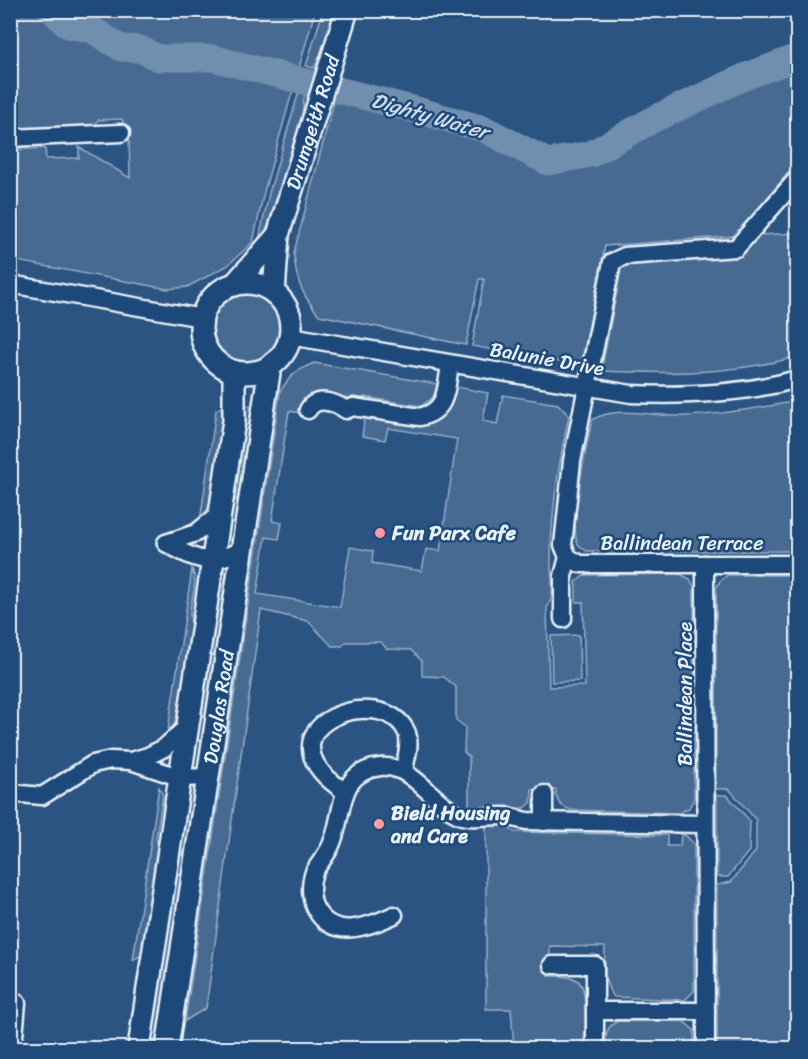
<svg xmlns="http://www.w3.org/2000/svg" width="808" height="1059" font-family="Sriracha,sans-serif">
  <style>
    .green { fill: #476b93; stroke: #98aec6; stroke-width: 1.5 }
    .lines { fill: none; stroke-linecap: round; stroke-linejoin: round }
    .river { stroke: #708ead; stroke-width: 27 }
    .minor-casing { stroke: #e8f1f8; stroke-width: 21 }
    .major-casing { stroke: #e8f1f8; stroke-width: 26 }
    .minor { stroke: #1f4a7a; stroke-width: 16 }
    .major { stroke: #1f4a7a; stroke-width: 21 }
    .poi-dot { fill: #ff9aa2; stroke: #1f4a7a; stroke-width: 2 }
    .labels { text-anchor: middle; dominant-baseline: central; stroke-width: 5; stroke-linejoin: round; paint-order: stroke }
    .street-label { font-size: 20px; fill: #e8f1f8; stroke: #1f4a7a }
    .poi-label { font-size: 20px; font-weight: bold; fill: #e8f1f8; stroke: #1f4a7a; text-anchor: start }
    .water-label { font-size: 21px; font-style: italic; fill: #d0dde9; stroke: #1f4a7a }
  </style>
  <rect width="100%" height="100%" fill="#2b5482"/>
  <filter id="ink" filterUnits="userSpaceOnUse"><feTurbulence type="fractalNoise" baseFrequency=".0167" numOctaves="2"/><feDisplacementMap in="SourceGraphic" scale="12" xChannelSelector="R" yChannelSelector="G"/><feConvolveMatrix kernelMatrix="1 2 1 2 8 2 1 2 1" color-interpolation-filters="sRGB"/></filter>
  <g filter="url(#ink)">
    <!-- green -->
    <g class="green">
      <polygon points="10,11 315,11 264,192 253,242 227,266 187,287 168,289 11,260 11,150 45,148 46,159 79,158 79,147 130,178 129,139 122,119 98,120 94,129 11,132"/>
      <polygon points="323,11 337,11 332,29 314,68 306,66"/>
      <path d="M797,57V162L736,236L605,246L581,366L472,346L484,279H479L466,345L319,315C302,295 295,279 294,252L336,94L509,142L548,162L591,154L654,119L744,77Z"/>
      <polygon points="302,81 309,83 304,98 299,143 275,225 258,244 269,193"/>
      <path d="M797,233V357C729,374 673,374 603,371L602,367L622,265L739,255L759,235Z"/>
      <circle cx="247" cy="326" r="35"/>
      <path d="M314,363L437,384L434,397L421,406L364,397L363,401C340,397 309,384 300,413L289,411L272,521L282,523L279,539L266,537L257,594L340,607L350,547L373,551L372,563L422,571L426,549L440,551L457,439L388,428L385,440L362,436L365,415L419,423L452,386L488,393L483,421L497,424L503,395L558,404L569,416C558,466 550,517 551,568C552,582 555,596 547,608L549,687L585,686L583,602H576V582L585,575L680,574L690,579L694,587V798L689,808L679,813L571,810C560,806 556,802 556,790L532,789L531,803L525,808H469V757L464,752L465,727L456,720V687L444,677L422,676V661L411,650L387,649L381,642H346L342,646H332L308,621L261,610L206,1008L185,1021L280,392C289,376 297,370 314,363Z"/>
      <path d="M797,401V551H587C582,548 579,547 577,542C570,523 587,443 592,420C618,404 657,418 687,416C725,414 761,408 797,401Z"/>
      <polygon points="228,404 214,500 200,521 216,410"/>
      <polygon points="246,405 255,407 243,487 234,503 226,552 223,551"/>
      <polygon points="231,562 210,706 201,718 193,769 190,769 221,567"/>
      <path d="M192,569C199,584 190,599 190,615C190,621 194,627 194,633C194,661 183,716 167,737Z"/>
      <polygon points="728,575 797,575 797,1048 717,1048 717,885 731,882 756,851 756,820 729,789 716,789 716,588 720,581"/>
      <polygon points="579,635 580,681 552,682 551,636"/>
      <polygon points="195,784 197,788 158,1048 148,1048 187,789"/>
      <polygon points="159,787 163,795 156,838 161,854 146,953 133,960"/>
      <polygon points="717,795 727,795 750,821 749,851 728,877 717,877"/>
      <path d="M486,824H503L514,832L667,835V846H680L681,835H685L694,844V991L685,1000L614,997C602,983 605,964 605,947L550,946L549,976C558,976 569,975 577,980C590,988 584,1033 584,1048H514L511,1009H486Z"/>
      <path d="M618,1021H683L694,1030V1048H606C606,1035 605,1027 618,1021Z"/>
    </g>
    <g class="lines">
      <!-- river -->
      <polyline class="river" points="52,10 68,25 93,30 121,48 140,49 158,58 212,58 413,109 484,129 548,162 591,154 654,119 744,77 798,57"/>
      <defs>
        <g id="minor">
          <polyline points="10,138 121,133"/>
          <polyline points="798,178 736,248 625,256 612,262 572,461 563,545 568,557 580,564 798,564"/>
          <polyline points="10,284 202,318"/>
          <path d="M290,336L631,394C687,396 743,394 798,379"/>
          <path d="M308,410C316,396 335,402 346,410L353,407L420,417C448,411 446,388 450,364"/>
          <path d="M166,543C198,561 209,567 243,549"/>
          <polyline points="166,543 196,533 221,513"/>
          <polyline points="705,564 706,1048"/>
          <polyline points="563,619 563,576 568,557"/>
          <polyline points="131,761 181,778 208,777"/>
          <path d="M344,791C250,728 384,679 407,733C411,745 406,758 404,770"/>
          <polyline points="10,793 42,796 93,764 111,760 131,761 148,756 164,748 189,725"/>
          <polyline points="544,822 544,794"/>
          <path d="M394,915C368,927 332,941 315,908C310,898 310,883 314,872C319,863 327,855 331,845C345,816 335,772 380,767C413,764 431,802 459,815C472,820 491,815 505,816C512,817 520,820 527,821L705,824"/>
          <polyline points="552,965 595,965 595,1048"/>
          <polyline points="595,1011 706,1011"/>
          <polyline points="10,1048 13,1048 17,1003"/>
        </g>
        <g id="major">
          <circle cx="246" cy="328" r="45"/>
          <polyline points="234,285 278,235"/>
          <path id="s1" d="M274,293L278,235L347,10"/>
          <polyline points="139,1048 234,421 234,372"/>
          <path id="s2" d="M167,1048L270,366"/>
        </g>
      </defs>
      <!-- minor casing -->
      <use href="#minor" class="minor-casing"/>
      <!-- major casing -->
      <use href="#major" class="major-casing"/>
      <!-- minor -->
      <use href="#minor" class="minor"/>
      <!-- major -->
      <use href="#major" class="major"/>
    </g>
  </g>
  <!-- markers -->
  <g class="poi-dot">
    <circle cx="380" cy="533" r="6"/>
    <circle cx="379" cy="824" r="6"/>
  </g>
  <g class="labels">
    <!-- street labels -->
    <g class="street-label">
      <text stroke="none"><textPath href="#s1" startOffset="176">Drumgeith Road</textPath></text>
      <text transform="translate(547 359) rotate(10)">Balunie Drive</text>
      <text x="682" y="543">Ballindean Terrace</text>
      <text transform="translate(685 694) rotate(-90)">Ballindean Place</text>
      <text stroke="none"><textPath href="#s2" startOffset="345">Douglas Road</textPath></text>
    </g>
    <!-- poi labels -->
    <g class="poi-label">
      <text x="392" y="533">Fun Parx Cafe</text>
      <text x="391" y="813">Bield Housing<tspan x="391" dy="23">and Care</tspan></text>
    </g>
    <!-- water labels -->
    <g class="water-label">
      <text transform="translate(430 116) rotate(16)">Dighty Water</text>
    </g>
  </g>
  <!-- margin -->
  <rect width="808" height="1059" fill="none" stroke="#1f4a7a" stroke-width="36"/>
  <rect x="18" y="18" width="772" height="1023" fill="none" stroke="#e8f1f8" stroke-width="2" filter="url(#ink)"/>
</svg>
